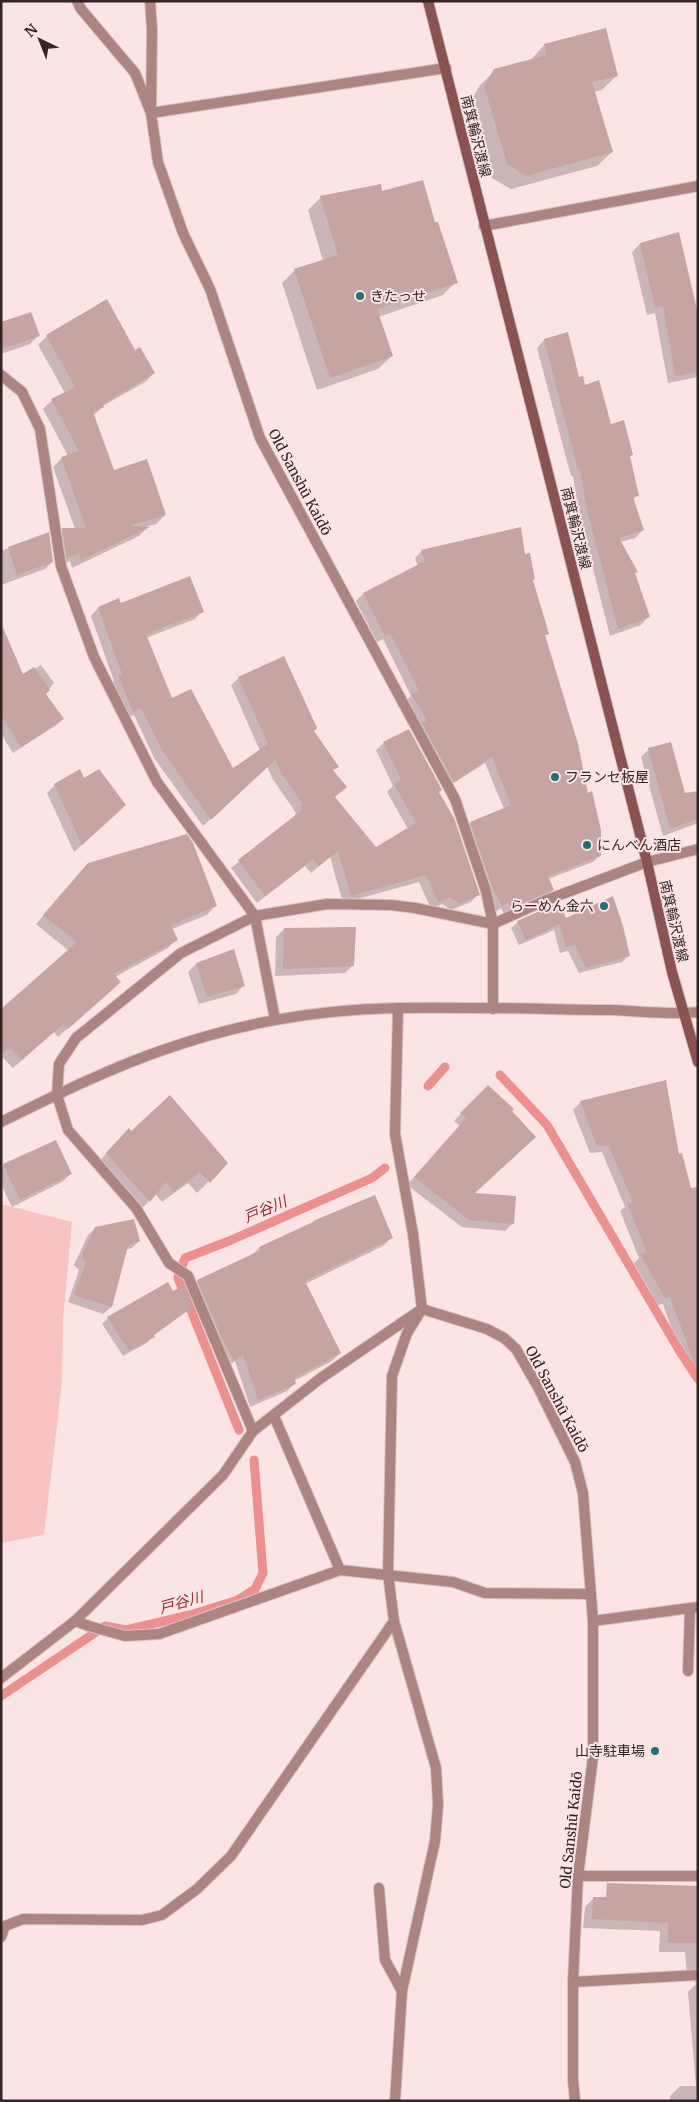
<svg xmlns="http://www.w3.org/2000/svg" width="699" height="2102" font-family="Merriweather,'Noto Sans JP',serif">
  <style>
    .green { fill: #f8c3c0 }
    .shadow { fill: #0003 }
    .lines { fill: none; stroke-linecap: round; stroke-linejoin: round }
    .stream { stroke: #eb908d; stroke-width: 9 }
    .building { fill: #c5a4a2 }
    .service-casing { stroke: #d7c2c1; stroke-width: 12 }
    .minor-casing { stroke: #d7c2c1; stroke-width: 12 }
    .tertiary-casing { stroke: #d7c2c1; stroke-width: 12 }
    .secondary-casing { stroke: #d7c2c1; stroke-width: 12 }
    .service { stroke: #ac8482; stroke-width: 10 }
    .minor { stroke: #ac8482; stroke-width: 10 }
    .tertiary { stroke: #ac8482; stroke-width: 10 }
    .secondary { stroke: #8a5250; stroke-width: 10 }
    .poi-dot { fill: #246e74; stroke: #fbe5e4; stroke-width: 2 }
    .labels { text-anchor: middle; dominant-baseline: central; stroke-width: 4; stroke-linejoin: round; paint-order: stroke }
    .street-label { font-size: 14px; fill: #322524; stroke: #fbe5e4 }
    .poi-label { font-size: 14px; fill: #322524; stroke: #fbe5e4; text-anchor: start }
    .water-label { font-size: 15px; font-style: italic; fill: #952b30; stroke: #fbe5e4 }
  </style>
  <rect width="100%" height="100%" fill="#fbe5e4"/>
  <!-- green -->
  <polygon class="green" points="1,1204 72,1222 63,1320 62,1382 44,1535 1,1543"/>
  <!-- shadow -->
  <g class="shadow">
    <polygon points="605,29 617,75 602,90 594,92 612,152 597,166 511,189 492,178 471,101 480,85 495,71 530,61 544,45"/>
    <polygon points="321,197 434,224 456,282 443,295 378,317 392,356 378,369 317,390 282,283 295,270 323,261 308,210"/>
    <polygon points="678,234 698,319 698,377 668,383 655,313 647,315 632,252 640,244"/>
    <polygon points="106,301 134,351 154,373 145,382 103,406 93,416 113,471 165,515 156,524 142,528 147,528 139,536 72,568 70,561 58,566 54,538 63,529 75,529 53,467 62,458 68,456 43,409 52,400 65,393 38,345 47,336"/>
    <polygon points="1,324 38,336 30,344 1,354"/>
    <polygon points="567,334 578,378 632,455 629,457 638,495 632,500 643,530 635,538 620,542 634,574 648,617 641,625 610,636 579,514 573,476 571,476 537,348 544,340"/>
    <polygon points="48,534 52,562 45,569 1,585 1,551"/>
    <polygon points="422,551 524,556 548,633 544,636 600,855 593,862 548,879 553,890 546,897 504,914 501,908 495,912 464,830 471,823 504,809 485,763 446,788 405,702 411,696 383,639 377,642 356,601 363,594 418,566 415,558"/>
    <polygon points="120,604 202,611 195,619 146,638 172,700 233,770 260,751 231,685 239,678 312,731 337,766 332,771 333,798 376,849 408,829 387,792 393,786 376,750 384,743 437,792 478,894 471,902 451,910 442,904 431,909 419,882 343,903 330,857 311,873 305,866 257,903 231,868 294,817 296,813 272,778 267,766 203,826 154,758 134,715 126,718 111,684 114,681 91,616 98,608"/>
    <polygon points="1,624 23,676 41,665 54,683 45,694 63,719 55,726 13,753 1,734"/>
    <polygon points="649,749 684,794 698,792 698,823 663,836 641,757"/>
    <polygon points="83,780 117,813 74,852 47,793 55,785"/>
    <polygon points="88,864 215,906 207,915 172,929 177,939 168,948 115,977 111,991 58,1037 54,1032 13,1068 1,1056 1,1011 69,951 36,924"/>
    <polygon points="566,920 629,955 622,962 579,973 568,951 560,953 554,930 519,945 511,928 518,922"/>
    <polygon points="284,929 353,965 345,973 275,976 276,937"/>
    <polygon points="233,951 243,986 236,994 199,1004 188,972 196,964"/>
    <polygon points="488,1086 473,1194 513,1223 505,1231 462,1227 407,1185 460,1126 454,1121"/>
    <polygon points="581,1102 678,1155 698,1219 698,1372 671,1327 663,1304 658,1305 634,1263 639,1258 620,1211 625,1207 602,1152 590,1153 573,1110"/>
    <polygon points="117,1141 227,1163 197,1193 188,1183 162,1202 155,1194 138,1213 96,1165"/>
    <polygon points="4,1165 70,1174 62,1182 12,1207 1,1184 1,1167"/>
    <polygon points="310,1225 391,1238 383,1246 305,1284 340,1353 332,1361 294,1381 295,1383 287,1391 250,1407 235,1361 226,1367 190,1289 198,1281 252,1255 259,1248"/>
    <polygon points="96,1228 139,1241 132,1248 125,1250 111,1307 103,1314 68,1302 79,1270 74,1265 88,1235"/>
    <polygon points="173,1292 192,1306 153,1336 147,1343 123,1356 102,1324 108,1318"/>
    <polygon points="594,1898 698,1905 698,2101 670,2101 670,2096 680,2086 696,2086 688,1992 696,1984 692,1978 687,1977 685,1952 659,1952 660,1931 583,1928 585,1907"/>
  </g>
  <g class="lines">
    <!-- stream -->
    <g class="stream">
      <polyline points="500,1075 547,1125 679,1350 698,1379"/>
      <polyline points="428,1086 445,1067"/>
      <polyline points="239,1430 178,1278 185,1258 229,1241 372,1178 385,1168"/>
      <polyline points="1,1696 105,1626 126,1630 190,1615 238,1600 255,1589 263,1573 254,1460"/>
    </g>
  </g>
  <!-- building -->
  <g class="building">
    <polygon points="606,28 618,76 592,82 613,152 526,176 507,164 484,86 494,69 547,55 544,44"/>
    <polygon points="423,180 435,222 438,222 458,283 377,309 393,356 330,378 294,269 338,255 320,196 381,184 382,191"/>
    <polygon points="679,232 698,314 698,372 675,376 663,306 655,308 640,243"/>
    <polygon points="107,299 135,350 140,347 155,373 103,404 104,407 93,412 114,470 147,459 166,515 129,526 150,527 81,560 79,553 67,558 62,528 86,528 61,457 79,451 51,399 75,387 46,335"/>
    <polygon points="31,312 40,336 1,349 1,322"/>
    <polygon points="568,332 579,377 583,376 585,385 599,380 611,424 624,420 633,455 630,456 639,496 633,497 644,530 619,538 638,572 635,573 650,617 618,629 586,506 580,469 578,470 544,339"/>
    <polygon points="521,527 525,554 530,553 535,579 533,580 549,634 545,635 578,744 588,793 592,791 601,830 601,856 548,876 554,890 511,908 508,902 502,906 493,889 470,822 511,805 492,757 454,782 422,723 427,720 411,694 419,691 390,633 385,636 363,593 425,561 421,550"/>
    <polygon points="49,532 53,562 17,575 8,547"/>
    <polygon points="190,576 204,612 146,634 172,698 191,689 233,768 268,744 238,677 284,656 317,728 314,731 339,767 333,770 347,787 335,797 376,847 416,823 394,784 401,779 383,742 409,729 442,790 439,792 454,818 480,895 459,904 450,897 438,902 426,875 351,896 338,851 319,866 313,859 265,896 238,860 302,810 300,808 303,805 280,771 275,760 211,820 162,750 141,708 133,712 118,675 122,674 98,607 119,598 121,603"/>
    <polygon points="1,623 23,674 34,667 50,690 46,694 64,719 21,747 1,715"/>
    <polygon points="671,742 685,793 698,791 698,819 670,829 648,748"/>
    <polygon points="80,769 84,778 99,769 126,805 82,845 54,784"/>
    <polygon points="187,834 193,843 217,906 171,925 178,940 114,974 121,982 68,1029 63,1024 22,1060 11,1048 1,1054 1,1009 77,942 43,915 88,863"/>
    <polygon points="613,896 623,926 630,956 586,968 575,945 566,947 560,924 526,940 517,921 560,902 566,918"/>
    <polygon points="356,927 354,966 283,969 284,928"/>
    <polygon points="234,949 245,986 207,997 196,963"/>
    <polygon points="666,1080 679,1154 682,1153 691,1188 698,1187 698,1364 695,1365 670,1297 665,1298 640,1254 647,1253 627,1203 633,1202 609,1146 597,1146 580,1101"/>
    <polygon points="488,1085 514,1109 512,1111 536,1137 475,1193 516,1196 514,1224 469,1220 414,1177 466,1118 460,1113"/>
    <polygon points="170,1095 228,1163 210,1183 200,1172 174,1192 166,1182 150,1202 106,1153 129,1128 131,1131"/>
    <polygon points="56,1140 72,1174 20,1200 3,1164"/>
    <polygon points="375,1195 393,1238 305,1281 341,1353 294,1378 296,1384 258,1400 243,1355 234,1361 221,1336 197,1280 261,1250 259,1247 313,1222 313,1221"/>
    <polygon points="134,1219 140,1241 128,1246 112,1307 74,1295 86,1262 81,1257 95,1227"/>
    <polygon points="168,1282 173,1291 184,1285 193,1307 154,1335 155,1337 129,1351 107,1317"/>
    <polygon points="607,1883 698,1886 698,1943 668,1943 668,1923 592,1919 593,1897 606,1897"/>
  </g>
  <g class="lines">
    <defs>
      <g id="service">
        <polyline points="75,1621 89,1626 125,1636 159,1634 340,1570"/>
        <polyline points="688,1671 690,1608"/>
        <polyline points="578,1876 698,1876"/>
        <polyline points="573,1982 698,1975"/>
      </g>
      <g id="minor">
        <polyline points="77,1 81,9 135,73 151,113 446,68"/>
        <polyline points="150,1 152,29 151,113 158,162 183,233 210,289 260,438 455,799 486,891 493,924 493,1009"/>
        <polyline points="1,375 22,392 40,429 61,566 94,657 157,782 255,916 275,1019"/>
        <polyline points="398,1008 395,1134 413,1234 422,1309"/>
        <polyline points="422,1309 487,1329 504,1338 516,1349 538,1387 575,1462 583,1493 593,1621 593,1757 578,1876 573,1982 573,2080 575,2101"/>
        <polyline points="274,1416 340,1570 453,1582 485,1593 590,1594"/>
        <polyline points="253,1431 188,1276 169,1263 136,1208 68,1130 57,1095 59,1064 76,1038 181,953 255,916 327,904 391,905 415,908 493,924 544,901 647,862"/>
        <polyline points="593,1621 698,1607"/>
        <polyline points="1,1678 75,1621 223,1475 253,1431 321,1378 419,1311"/>
        <polyline points="379,1888 385,1960 402,1991"/>
        <polyline points="1,1937 5,1926 23,1919 142,1920 162,1915 197,1889 231,1856 394,1621"/>
        <polyline points="395,2101 402,1991 435,1841 438,1805 436,1768 394,1621 388,1574 392,1376 407,1333 422,1309"/>
      </g>
      <g id="tertiary">
        <polyline points="484,226 698,186"/>
        <polyline points="647,862 698,849"/>
        <path d="M1,1122C54,1096 108,1069 163,1050C239,1023 319,1009 400,1008C470,1007 541,1009 611,1010C640,1011 669,1015 698,1012"/>
      </g>
      <polyline id="secondary" points="428,1 647,862 672,972 698,1062"/>
    </defs>
    <!-- service casing -->
    <use href="#service" class="service-casing"/>
    <!-- minor casing -->
    <use href="#minor" class="minor-casing"/>
    <!-- tertiary casing -->
    <use href="#tertiary" class="tertiary-casing"/>
    <!-- secondary casing -->
    <use href="#secondary" class="secondary-casing"/>
    <!-- service -->
    <use href="#service" class="service"/>
    <!-- minor -->
    <use href="#minor" class="minor"/>
    <!-- tertiary -->
    <use href="#tertiary" class="tertiary"/>
    <!-- secondary -->
    <use href="#secondary" class="secondary"/>
  </g>
  <!-- markers -->
  <g class="poi-dot">
    <circle cx="360" cy="296" r="5"/>
    <circle cx="555" cy="777" r="5"/>
    <circle cx="587" cy="845" r="5"/>
    <circle cx="604" cy="906" r="5"/>
    <circle cx="655" cy="1751" r="5"/>
  </g>
  <g class="labels">
    <!-- street labels -->
    <g class="street-label">
      <text transform="translate(476 136) rotate(76)">南箕輪沢渡線</text>
      <text transform="translate(300 482) rotate(62)">Old Sanshū Kaidō</text>
      <text transform="translate(576 528) rotate(76)">南箕輪沢渡線</text>
      <text transform="translate(674 921) rotate(77)">南箕輪沢渡線</text>
      <text transform="translate(557 1399) rotate(62)">Old Sanshū Kaidō</text>
      <text transform="translate(571 1830) rotate(-84)">Old Sanshū Kaidō</text>
    </g>
    <!-- poi labels -->
    <g class="poi-label">
      <text x="370" y="296">きたっせ</text>
      <text x="565" y="777">フランセ板屋</text>
      <text x="597" y="845">にんべん酒店</text>
      <text x="594" y="906" text-anchor="end">らーめん金六</text>
      <text x="645" y="1751" text-anchor="end">山寺駐車場</text>
    </g>
    <!-- water labels -->
    <g class="water-label">
      <text transform="translate(265 1209) rotate(-23)">戸谷川</text>
      <text transform="translate(181 1602) rotate(-15)">戸谷川</text>
    </g>
  </g>
  <!-- border -->
  <rect width="699" height="2102" fill="none" stroke="#322524" stroke-width="5"/>
  <!-- north arrow -->
  <g transform="translate(40 40) rotate(317)" stroke="#fbe5e4" stroke-width="4" paint-order="stroke">
  <path d="M0-4L9 19L0 12L-9 19Z" fill="#322524"/>
  <text y="-8" font-size="14" font-weight="bold" text-anchor="middle" fill="#322524">N</text>
  </g>
</svg>
